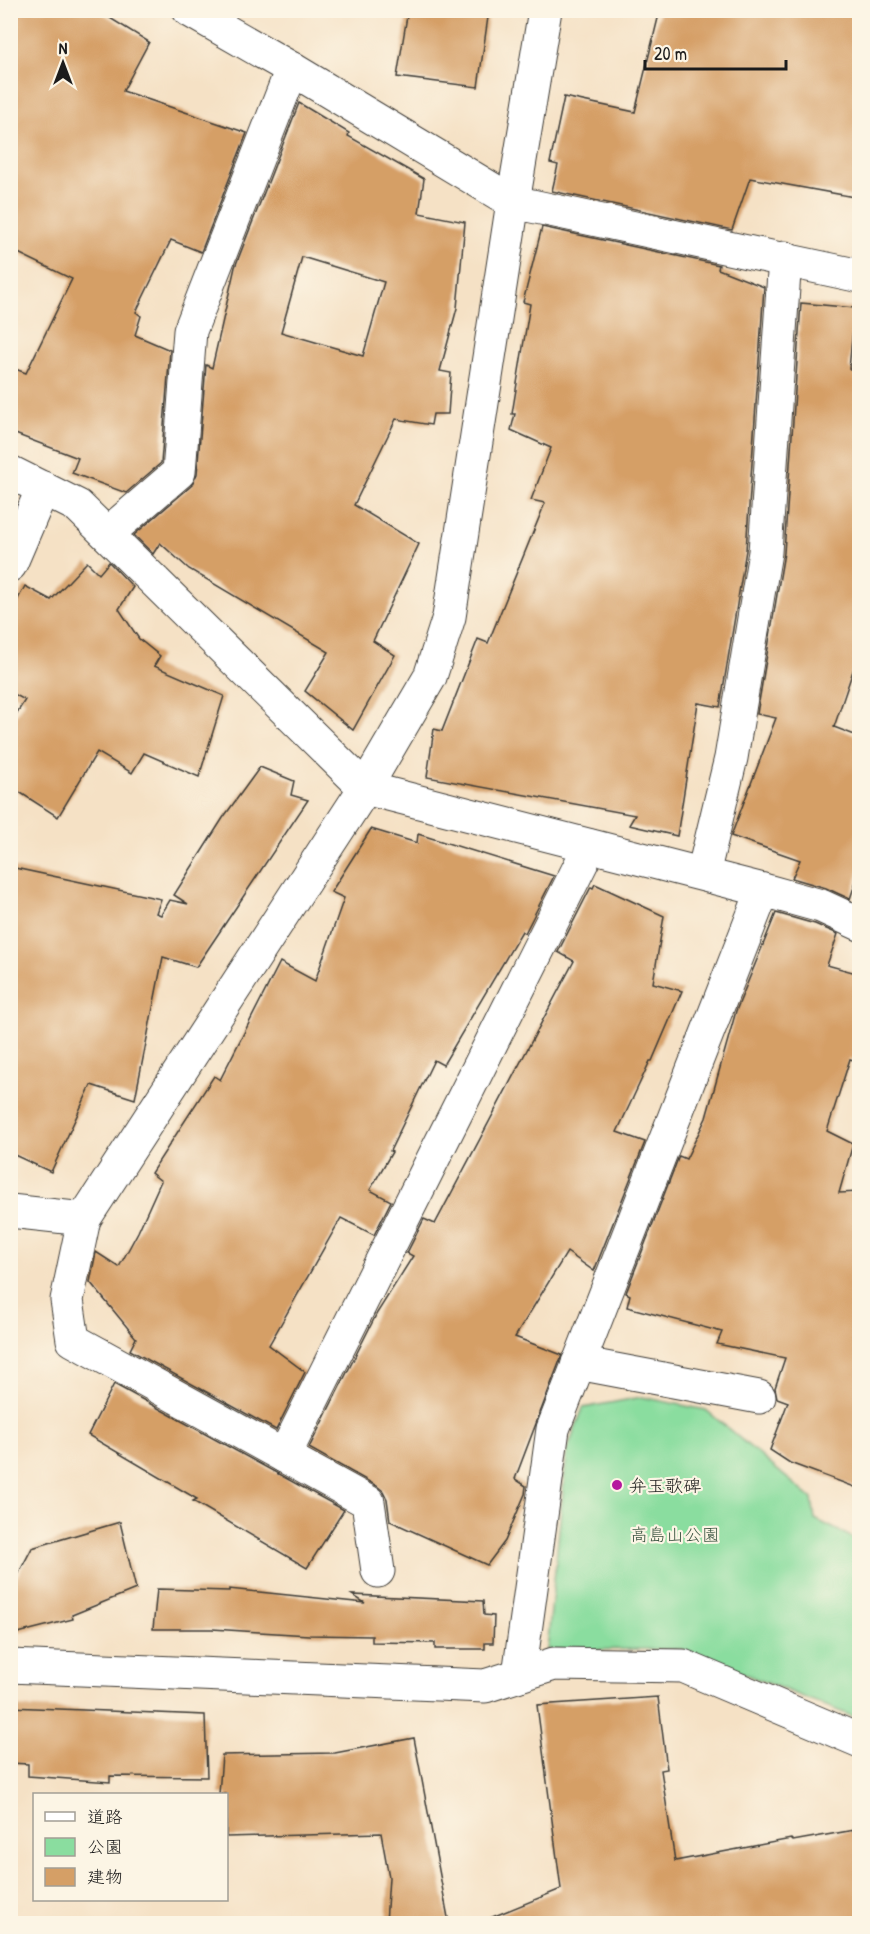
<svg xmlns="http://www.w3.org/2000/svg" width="870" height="1934" font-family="'Patrick Hand','Klee One',sans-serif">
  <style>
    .green { fill: #8add9f; stroke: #537c5e; stroke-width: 1.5 }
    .building { fill: #d59f66; fill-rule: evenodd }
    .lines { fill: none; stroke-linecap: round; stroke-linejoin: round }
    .minor-casing { stroke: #3d3a35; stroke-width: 35 }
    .minor { stroke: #fff; stroke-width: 33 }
    .poi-dot { fill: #b5179e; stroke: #fcf5e5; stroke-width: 2 }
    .labels { text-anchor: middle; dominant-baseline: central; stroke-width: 4.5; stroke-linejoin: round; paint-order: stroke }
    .poi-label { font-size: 18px; fill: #1c1c1c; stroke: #fcf5e5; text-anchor: start }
    .park-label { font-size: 18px; fill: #3d5643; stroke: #fcf5e5 }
  </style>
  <rect width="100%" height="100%" fill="#fcf5e5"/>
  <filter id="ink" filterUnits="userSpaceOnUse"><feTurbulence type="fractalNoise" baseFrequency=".0167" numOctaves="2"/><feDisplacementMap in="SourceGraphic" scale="12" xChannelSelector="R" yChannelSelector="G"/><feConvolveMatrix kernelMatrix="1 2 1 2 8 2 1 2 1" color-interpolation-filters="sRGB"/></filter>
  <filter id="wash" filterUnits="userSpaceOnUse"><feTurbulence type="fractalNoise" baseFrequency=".008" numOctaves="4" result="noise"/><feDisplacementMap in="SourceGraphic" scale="24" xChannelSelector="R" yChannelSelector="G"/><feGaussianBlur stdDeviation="1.35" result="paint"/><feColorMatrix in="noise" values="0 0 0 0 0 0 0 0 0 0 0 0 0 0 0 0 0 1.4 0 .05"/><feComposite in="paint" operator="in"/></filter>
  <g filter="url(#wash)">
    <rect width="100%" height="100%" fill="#f5e1c5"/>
    <!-- green -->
    <polygon class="green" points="642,1397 706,1410 812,1499 815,1519 859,1541 859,1719 681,1649 547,1650 567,1451 583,1408"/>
    <g id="blocks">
      <!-- building -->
      <g class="building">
        <polygon points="10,10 97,10 149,42 123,91 247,133 201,252 171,240 136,312 141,316 135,335 170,350 161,463 126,493 72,473 78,458 10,432 10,367 26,373 72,279 10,249"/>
        <polygon points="408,10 489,10 478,87 397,77"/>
        <polygon points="660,10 860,10 860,198 750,178 732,230 552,191 558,165 550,163 564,97 635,112"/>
        <path d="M299,103L349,133L348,136L424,179L419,213L465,222L457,308L440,371L451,373L448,414H433L431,425L396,419L354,505L419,544L373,641L395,655L353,730L305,691L329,652L189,569L160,543L153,554L134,535L191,486L197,474L206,365L212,368L235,267ZM302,257L384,282L363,356L281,332Z"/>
        <polygon points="542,227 719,265 718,269 764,287 746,550 720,707 698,703 677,836 629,825 635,815 427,777 434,729 442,731 478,639 488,643 545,503 531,500 551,448 511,430 515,414 512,414 530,304 523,302"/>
        <polygon points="801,303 855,308 849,369 860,370 860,650 834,727 860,737 860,869 850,899 826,888 792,878 800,860 731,836 776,718 757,714 784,553"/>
        <polygon points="87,562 99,574 109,562 133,587 119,609 139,639 160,656 154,666 224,696 199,777 144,753 132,773 97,752 58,817 10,786 10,724 25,700 10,692 10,614 25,586 51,600"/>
        <polygon points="260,767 294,781 291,795 308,800 196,967 163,957 135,1099 91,1085 51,1172 10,1153 10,867 161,899 156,913 161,915 170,900 188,904 174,895 223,818"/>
        <polygon points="371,829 417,843 418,834 554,876 525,933 522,931 443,1065 434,1060 390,1151 392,1152 370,1190 391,1201 374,1235 341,1218 269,1345 305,1372 276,1430 130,1350 136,1338 90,1282 96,1252 119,1267 138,1232 161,1181 151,1173 214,1076 220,1080 280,962 315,981 344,898 331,892"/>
        <polygon points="595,884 664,916 653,983 682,991 652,1061 650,1061 617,1132 645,1142 594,1271 567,1252 515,1337 562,1355 515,1479 526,1486 525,1494 505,1541 487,1565 390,1521 387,1499 383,1491 377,1486 309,1448 377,1313 413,1256 407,1253 424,1219 435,1224 574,961 558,952 591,887 593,888"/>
        <polygon points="776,913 815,924 838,934 827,965 860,974 860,1062 850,1059 827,1131 853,1144 839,1193 860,1192 860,1489 790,1463 770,1450 788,1402 777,1398 775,1388 785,1358 717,1344 722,1332 627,1307 630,1295 626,1293 679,1156 686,1159 706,1118 736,1011"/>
        <polygon points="114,1384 344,1510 307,1568 193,1501 197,1499 88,1435"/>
        <polygon points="120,1522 136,1589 72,1615 73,1619 10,1635 10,1590 32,1548"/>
        <polygon points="157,1589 229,1591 229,1589 365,1603 352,1595 483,1601 484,1615 494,1616 493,1643 485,1643 485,1649 435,1649 435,1643 372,1642 372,1636 309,1635 212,1629 153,1629"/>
        <polygon points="658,1697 667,1769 661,1770 675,1861 791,1839 793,1841 860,1829 860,1923 480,1923 480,1922 561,1889 537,1705"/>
        <polygon points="10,1707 205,1715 207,1777 110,1776 110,1782 28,1776 28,1764 10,1763"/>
        <polygon points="414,1738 449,1923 386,1923 389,1877 381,1833 226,1837 226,1794 219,1794 222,1755 335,1753"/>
      </g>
    </g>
  </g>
  <g filter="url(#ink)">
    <use href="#blocks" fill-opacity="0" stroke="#3d3a35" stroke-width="1.5"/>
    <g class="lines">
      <defs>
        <g id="minor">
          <polyline points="189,10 292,69 513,202 860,276"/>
          <polyline points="10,472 78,506 365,788 763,890 821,906 860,924"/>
          <polyline points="107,534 179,472 190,331 292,69"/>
          <polyline points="10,565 43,488"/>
          <polyline points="703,874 731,758 765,552 785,258"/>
          <polyline points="10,1211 84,1219 365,788 430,677 449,617 513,202 545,10"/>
          <polyline points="84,1219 67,1300 73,1340 368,1502 378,1571"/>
          <polyline points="578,1363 759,1397"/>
          <polyline points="284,1456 590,846"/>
          <polyline points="10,1666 485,1686 554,1664 683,1666 860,1741"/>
          <polyline points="519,1675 553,1429 763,890"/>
        </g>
      </defs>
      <!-- minor casing -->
      <use href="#minor" class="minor-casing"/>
      <!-- minor -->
      <use href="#minor" class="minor"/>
    </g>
  </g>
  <!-- markers -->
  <circle class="poi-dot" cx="617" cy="1485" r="6"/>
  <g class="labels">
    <!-- poi labels -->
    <g class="poi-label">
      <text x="629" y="1485">弁玉歌碑</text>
    </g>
    <!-- park labels -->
    <g class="park-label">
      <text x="675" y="1534">高島山公園</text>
    </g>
  </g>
  <!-- margin -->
  <rect width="870" height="1934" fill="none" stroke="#fcf5e5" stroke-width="36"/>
  <!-- legend -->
  <rect x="33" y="1793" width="195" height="108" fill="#fcf5e5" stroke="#a29e95" stroke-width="1.5"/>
  <rect x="45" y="1812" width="30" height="9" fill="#ffffff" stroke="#a29e95" stroke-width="1.5"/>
  <text x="87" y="1823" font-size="18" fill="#1c1c1c">道路</text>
  <rect x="45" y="1838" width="30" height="18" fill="#8add9f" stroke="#a29e95" stroke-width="1.5"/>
  <text x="87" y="1853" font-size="18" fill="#1c1c1c">公園</text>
  <rect x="45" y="1868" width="30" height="18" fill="#d59f66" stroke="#a29e95" stroke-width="1.5"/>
  <text x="87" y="1883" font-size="18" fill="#1c1c1c">建物</text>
  <!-- north arrow -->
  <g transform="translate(63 63)" stroke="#fcf5e5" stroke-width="4.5" paint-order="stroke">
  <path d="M0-4.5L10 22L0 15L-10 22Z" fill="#1c1c1c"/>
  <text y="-9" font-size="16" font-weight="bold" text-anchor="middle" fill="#1c1c1c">N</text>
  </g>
  <!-- scale -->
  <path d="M645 60v9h141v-9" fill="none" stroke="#1c1c1c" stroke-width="3"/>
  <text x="654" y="60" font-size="18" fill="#1c1c1c" stroke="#fcf5e5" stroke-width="4.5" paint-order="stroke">20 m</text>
</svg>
